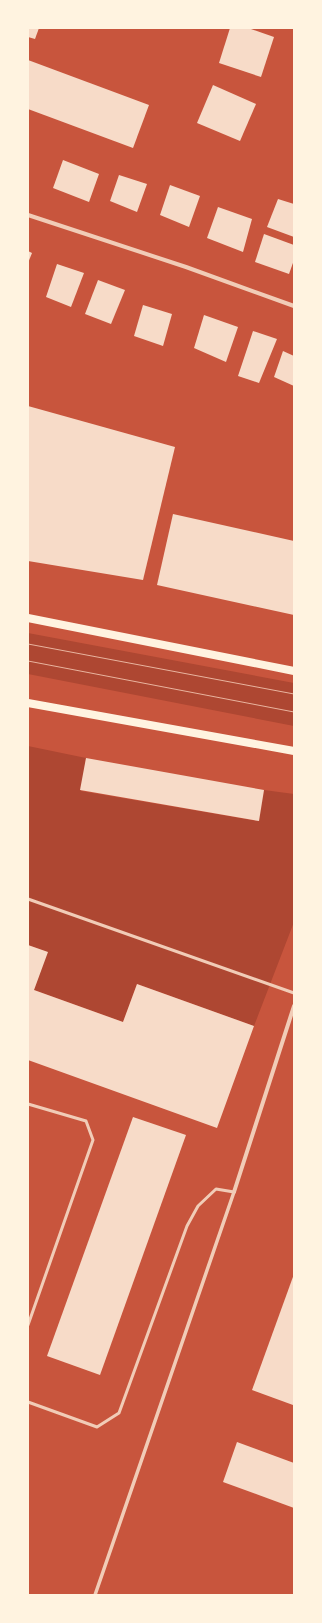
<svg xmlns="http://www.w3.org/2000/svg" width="322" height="1623" font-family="'Noto Sans',sans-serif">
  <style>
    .green { fill: #ae4732 }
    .building { fill: #f7dbc8 }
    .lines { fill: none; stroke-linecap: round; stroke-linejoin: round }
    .service { stroke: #f1ccb7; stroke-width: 3 }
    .pedestrian { stroke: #f1ccb7; stroke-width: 3.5 }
    .minor { stroke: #f1ccb7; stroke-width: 4 }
    .secondary { stroke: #fff3e0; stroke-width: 8 }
    .tram { stroke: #e9b49f; stroke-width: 1 }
  </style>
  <rect width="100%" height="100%" fill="#c8553d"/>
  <!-- green -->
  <g class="green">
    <polygon points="28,633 294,683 294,726 28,674"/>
    <polygon points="28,746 86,758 81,791 258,821 264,790 294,794 294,922 254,1026 137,984 123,1022 34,990 47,952 28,945"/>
  </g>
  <!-- building -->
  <g class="building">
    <polygon points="28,28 39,28 35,39 28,37"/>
    <polygon points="230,28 248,28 274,37 261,77 219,63"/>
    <polygon points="28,60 149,105 133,148 28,109"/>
    <polygon points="213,85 256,104 240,141 197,123"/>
    <polygon points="63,160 99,174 89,202 53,188"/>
    <polygon points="119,175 147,184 137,212 110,201"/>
    <polygon points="170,185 200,196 189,227 160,215"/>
    <polygon points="278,199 294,204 294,237 267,227"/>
    <polygon points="218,207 252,219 243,252 207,238"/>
    <polygon points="264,234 294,245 294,260 289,274 255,262"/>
    <polygon points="28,251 32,253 28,263"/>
    <polygon points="57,264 84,273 71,307 46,297"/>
    <polygon points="98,280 125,290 111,324 85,314"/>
    <polygon points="143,305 172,314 163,346 134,336"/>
    <polygon points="204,315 238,327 226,362 194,348"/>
    <polygon points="253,331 277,339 259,383 238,376"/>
    <polygon points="283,351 294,356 294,386 274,377"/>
    <polygon points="28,406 175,447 143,580 28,561"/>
    <polygon points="173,514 294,541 294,615 157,585"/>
    <polygon points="86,758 264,790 259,821 80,790"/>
    <polygon points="28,945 48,952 34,990 123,1022 137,984 254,1026 217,1128 28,1060"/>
    <polygon points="133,1117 186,1135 100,1375 47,1356"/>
    <polygon points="294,1274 294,1402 293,1405 252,1390"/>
    <polygon points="237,1442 294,1463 294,1508 223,1482"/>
  </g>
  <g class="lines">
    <!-- service -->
    <g class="service">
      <polyline points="28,899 294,993"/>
      <polyline points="28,1104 86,1121 93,1140 28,1325"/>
      <polyline points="28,1402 97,1427 119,1413 187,1226 198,1206 216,1189 234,1192"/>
    </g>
    <!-- pedestrian -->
    <polyline class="pedestrian" points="95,1595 234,1192"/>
    <!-- minor -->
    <g class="minor">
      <polyline points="28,215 186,267 294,306"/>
      <polyline points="234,1192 294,1006"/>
    </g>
    <!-- secondary -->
    <g class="secondary">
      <polyline points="28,618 294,671"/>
      <polyline points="28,703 294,751"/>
    </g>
    <!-- tram -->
    <g class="tram">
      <polyline points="28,644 294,694"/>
      <polyline points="28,661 294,712"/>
    </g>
  </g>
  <!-- border -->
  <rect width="322" height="1623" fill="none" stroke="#fff3e0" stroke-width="58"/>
</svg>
